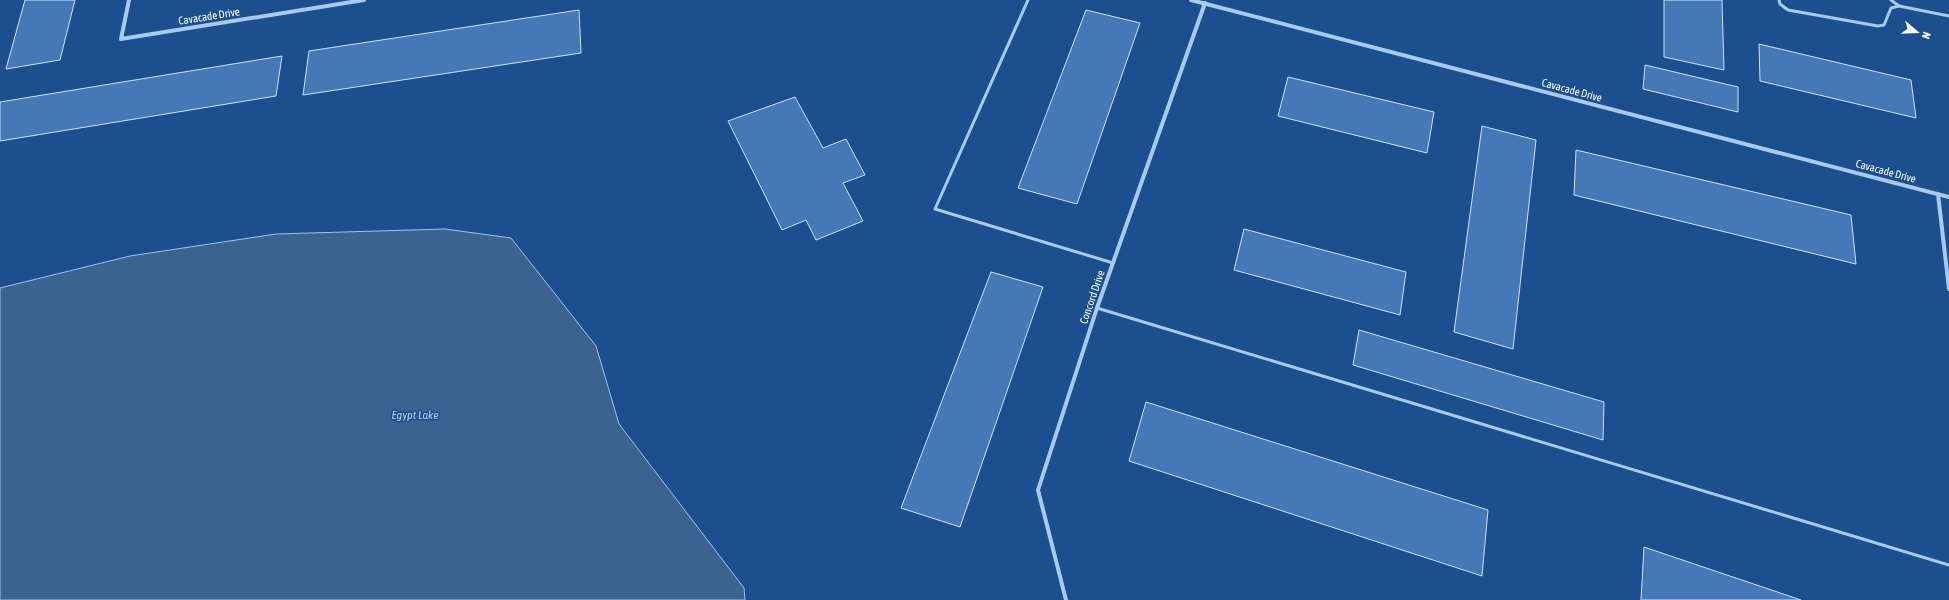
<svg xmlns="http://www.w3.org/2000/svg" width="1949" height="600" font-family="'Asap Condensed',sans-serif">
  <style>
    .water { fill: #3c6290; stroke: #9cc4f0 }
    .building { fill: #4478b7; stroke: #cfe3fa }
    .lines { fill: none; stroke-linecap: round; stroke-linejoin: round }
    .lane { stroke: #a9c9ee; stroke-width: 3 }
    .street { stroke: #a9c9ee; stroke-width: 4 }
    .labels { text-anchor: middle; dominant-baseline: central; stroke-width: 3; stroke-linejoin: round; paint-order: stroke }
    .street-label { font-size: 11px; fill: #fff; stroke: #1b4f8f }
    .water-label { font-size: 12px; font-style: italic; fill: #b5d3f5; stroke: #1b4f8f }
  </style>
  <rect width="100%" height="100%" fill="#1b4f8f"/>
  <!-- water -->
  <polygon class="water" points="445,229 511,238 596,346 619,424 744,588 745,600 0,600 0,288 130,256 276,234"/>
  <!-- building -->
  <g class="building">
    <polygon points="25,0 75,0 60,60 6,69"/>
    <polygon points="1664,0 1722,0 1724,70 1664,57"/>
    <polygon points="579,10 581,53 303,95 309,51"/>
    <polygon points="1086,10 1140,23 1077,204 1018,188"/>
    <polygon points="1759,44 1911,80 1916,118 1760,81"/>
    <polygon points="282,56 276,96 0,141 0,102"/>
    <polygon points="1645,65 1738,87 1738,112 1643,89"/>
    <polygon points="1288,77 1434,112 1427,153 1278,116"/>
    <polygon points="795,97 823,148 846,139 865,175 843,183 863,221 816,240 806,220 782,230 728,121"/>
    <polygon points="1482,126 1536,140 1513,349 1454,332"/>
    <polygon points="1576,150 1851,215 1856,264 1574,195"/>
    <polygon points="1244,229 1406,272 1400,315 1234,270"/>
    <polygon points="991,272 1043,287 960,527 901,508"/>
    <polygon points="1359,330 1604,402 1603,440 1353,365"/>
    <polygon points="1146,402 1488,510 1482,576 1129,461"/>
    <polygon points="1644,547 1801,600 1641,600"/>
  </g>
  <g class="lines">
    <!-- lane -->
    <g class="lane">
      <polyline points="1028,0 935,209 1113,263"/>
      <polyline points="1779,0 1780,4 1788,10 1878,26 1884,25 1891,8 1899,6"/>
      <polyline points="1891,0 1899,6 1949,16"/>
      <polyline points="1097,308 1949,565"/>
    </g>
    <!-- street -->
    <g class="street">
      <polyline points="129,0 121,39 364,0"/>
      <polyline points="1191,0 1949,197"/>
      <polyline points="1938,194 1949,289"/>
      <polyline points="1066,600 1038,490 1097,308 1205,3"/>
    </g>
  </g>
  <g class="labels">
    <!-- street labels -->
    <g class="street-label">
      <text transform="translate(209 16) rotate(-9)">Cavacade Drive</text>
      <text transform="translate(1572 90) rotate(15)">Cavacade Drive</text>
      <text transform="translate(1886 171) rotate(15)">Cavacade Drive</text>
      <text transform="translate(1092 297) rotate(-71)">Concord Drive</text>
    </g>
    <!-- water labels -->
    <g class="water-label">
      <text x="415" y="415">Egypt Lake</text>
    </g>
  </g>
  <!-- north arrow -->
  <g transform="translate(1917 32) rotate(109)" stroke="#1b4f8f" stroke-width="3" paint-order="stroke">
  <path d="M0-3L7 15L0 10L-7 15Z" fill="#ffffff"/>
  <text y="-6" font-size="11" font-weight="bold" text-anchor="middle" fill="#ffffff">N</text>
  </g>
</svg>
